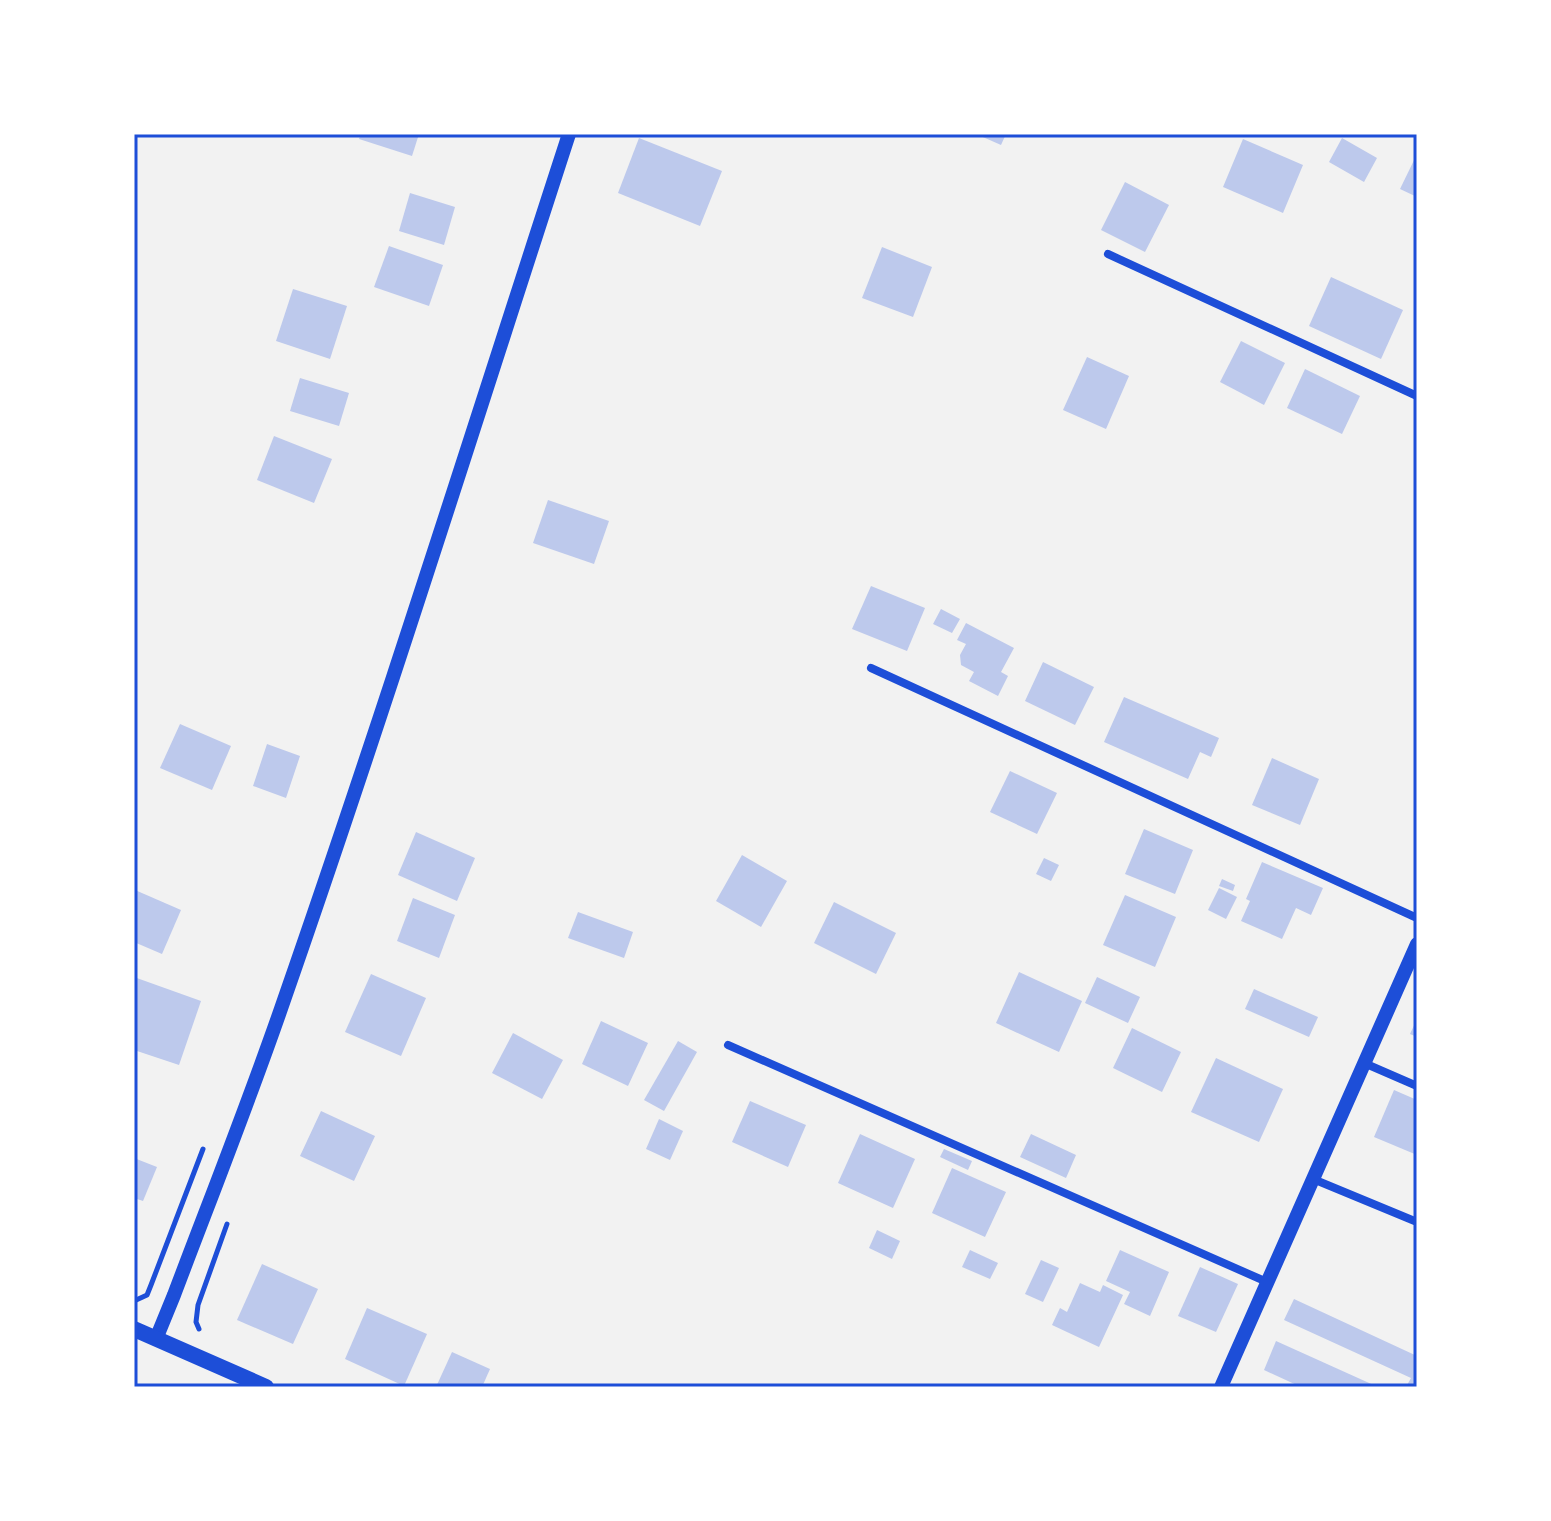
<svg xmlns="http://www.w3.org/2000/svg" width="1551" height="1521" font-family="'Asap Condensed',sans-serif">
  <style>
    .building { fill: #bdc9ec }
    .lines { fill: none; stroke-linecap: round; stroke-linejoin: round }
    .path { stroke: #1d4ed8; stroke-width: 5 }
    .minor { stroke: #1d4ed8; stroke-width: 8 }
    .tertiary { stroke: #1d4ed8; stroke-width: 14 }
    .secondary { stroke: #1d4ed8; stroke-width: 16 }
    .neatline { fill: none; stroke: #1d4ed8; stroke-width: 3 }
  </style>
  <rect width="100%" height="100%" fill="#f2f2f2"/>
  <!-- building -->
  <g class="building">
    <polygon points="361,134 419,134 412,156 359,139"/>
    <polygon points="976,134 1006,134 1001,145"/>
    <polygon points="639,138 722,171 700,226 618,193"/>
    <polygon points="1342,138 1377,158 1364,182 1329,162"/>
    <polygon points="1243,139 1303,165 1283,213 1223,187"/>
    <polygon points="1417,154 1417,197 1400,189"/>
    <polygon points="1125,182 1169,205 1145,252 1101,230"/>
    <polygon points="410,193 455,207 444,245 399,231"/>
    <polygon points="389,246 443,265 429,306 374,287"/>
    <polygon points="882,247 932,267 913,317 862,298"/>
    <polygon points="1331,277 1403,310 1381,359 1309,326"/>
    <polygon points="293,289 347,306 330,359 276,341"/>
    <polygon points="1241,341 1285,363 1264,405 1220,382"/>
    <polygon points="1087,357 1129,376 1106,429 1063,410"/>
    <polygon points="1305,369 1360,396 1342,434 1287,408"/>
    <polygon points="300,378 349,393 339,426 290,411"/>
    <polygon points="274,436 332,459 314,503 257,480"/>
    <polygon points="548,500 609,521 594,564 533,543"/>
    <polygon points="871,586 925,608 907,651 852,629"/>
    <polygon points="941,609 960,619 952,633 933,624"/>
    <polygon points="966,623 1014,648 1001,672 1008,676 998,696 969,681 974,672 961,665 960,655 966,644 957,640"/>
    <polygon points="1043,662 1094,687 1075,725 1025,701"/>
    <polygon points="1124,697 1219,738 1211,757 1200,752 1188,779 1104,742"/>
    <polygon points="180,724 231,746 212,790 160,768"/>
    <polygon points="267,744 300,756 286,798 253,786"/>
    <polygon points="1272,758 1319,779 1300,825 1252,805"/>
    <polygon points="1010,771 1057,793 1037,834 990,812"/>
    <polygon points="1144,829 1193,850 1175,894 1125,874"/>
    <polygon points="416,832 475,858 457,901 398,875"/>
    <polygon points="742,855 787,881 761,927 716,901"/>
    <polygon points="1044,858 1059,865 1051,881 1036,874"/>
    <polygon points="1262,862 1323,888 1311,915 1296,908 1282,939 1241,921 1250,901 1246,899"/>
    <polygon points="1222,879 1235,885 1233,891 1219,886"/>
    <polygon points="1219,888 1237,897 1226,919 1208,910"/>
    <polygon points="135,890 181,910 162,954 134,942"/>
    <polygon points="1125,895 1176,917 1155,967 1103,945"/>
    <polygon points="413,898 455,915 439,958 397,941"/>
    <polygon points="834,902 896,933 876,974 814,943"/>
    <polygon points="578,912 633,932 624,958 568,938"/>
    <polygon points="1019,972 1082,1001 1059,1052 996,1023"/>
    <polygon points="371,974 426,998 401,1056 345,1032"/>
    <polygon points="134,977 201,1001 179,1065 134,1050"/>
    <polygon points="1097,977 1140,997 1128,1023 1085,1003"/>
    <polygon points="1254,989 1318,1017 1309,1037 1245,1009"/>
    <polygon points="1417,1019 1417,1037 1410,1034"/>
    <polygon points="601,1021 648,1043 628,1086 582,1064"/>
    <polygon points="1132,1028 1181,1052 1162,1092 1113,1068"/>
    <polygon points="513,1033 563,1060 542,1099 492,1073"/>
    <polygon points="678,1041 697,1052 664,1111 644,1100"/>
    <polygon points="1216,1058 1283,1089 1259,1142 1191,1112"/>
    <polygon points="1394,1090 1417,1100 1417,1155 1374,1137"/>
    <polygon points="750,1101 806,1125 788,1167 732,1142"/>
    <polygon points="321,1111 375,1136 354,1181 300,1156"/>
    <polygon points="659,1119 683,1131 670,1160 646,1149"/>
    <polygon points="860,1134 915,1159 893,1208 838,1183"/>
    <polygon points="1031,1134 1076,1155 1066,1178 1020,1157"/>
    <polygon points="944,1149 972,1161 968,1170 940,1157"/>
    <polygon points="134,1158 157,1167 143,1201 134,1198"/>
    <polygon points="952,1168 1006,1192 985,1237 932,1213"/>
    <polygon points="877,1230 900,1241 892,1259 869,1248"/>
    <polygon points="970,1250 998,1263 990,1279 962,1267"/>
    <polygon points="1120,1250 1169,1272 1150,1316 1124,1304 1130,1292 1106,1281"/>
    <polygon points="1041,1260 1059,1268 1043,1302 1025,1294"/>
    <polygon points="262,1264 318,1289 293,1344 237,1320"/>
    <polygon points="1200,1267 1238,1284 1216,1332 1178,1316"/>
    <polygon points="1080,1283 1100,1292 1103,1285 1123,1295 1099,1347 1052,1325 1060,1308 1067,1312"/>
    <polygon points="1294,1299 1417,1356 1417,1387 1406,1387 1411,1378 1284,1320"/>
    <polygon points="367,1308 427,1334 404,1386 345,1359"/>
    <polygon points="1276,1341 1378,1387 1301,1387 1264,1370"/>
    <polygon points="452,1352 490,1369 482,1387 436,1387"/>
  </g>
  <g class="lines">
    <!-- path -->
    <g class="path">
      <polyline points="134,1301 147,1295 151,1285 203,1149"/>
      <polyline points="199,1329 196,1322 198,1305 227,1224"/>
    </g>
    <!-- minor -->
    <g class="minor">
      <polyline points="1108,254 1417,396"/>
      <polyline points="871,668 1417,918"/>
      <polyline points="728,1045 1267,1282"/>
      <polyline points="1364,1063 1417,1086"/>
      <polyline points="1313,1179 1417,1222"/>
    </g>
    <!-- tertiary -->
    <g class="tertiary">
      <path d="M156,1339L174,1295C211,1197 250,1099 284,1000C384,713 475,423 569,134"/>
      <polyline points="1221,1387 1417,944"/>
    </g>
    <!-- secondary -->
    <polyline class="secondary" points="134,1329 266,1387"/>
  </g>
  <!-- border -->
  <rect width="1551" height="1521" fill="none" stroke="#ffffff" stroke-width="272"/>
  <rect x="136" y="136" width="1279" height="1249" class="neatline"/>
</svg>
